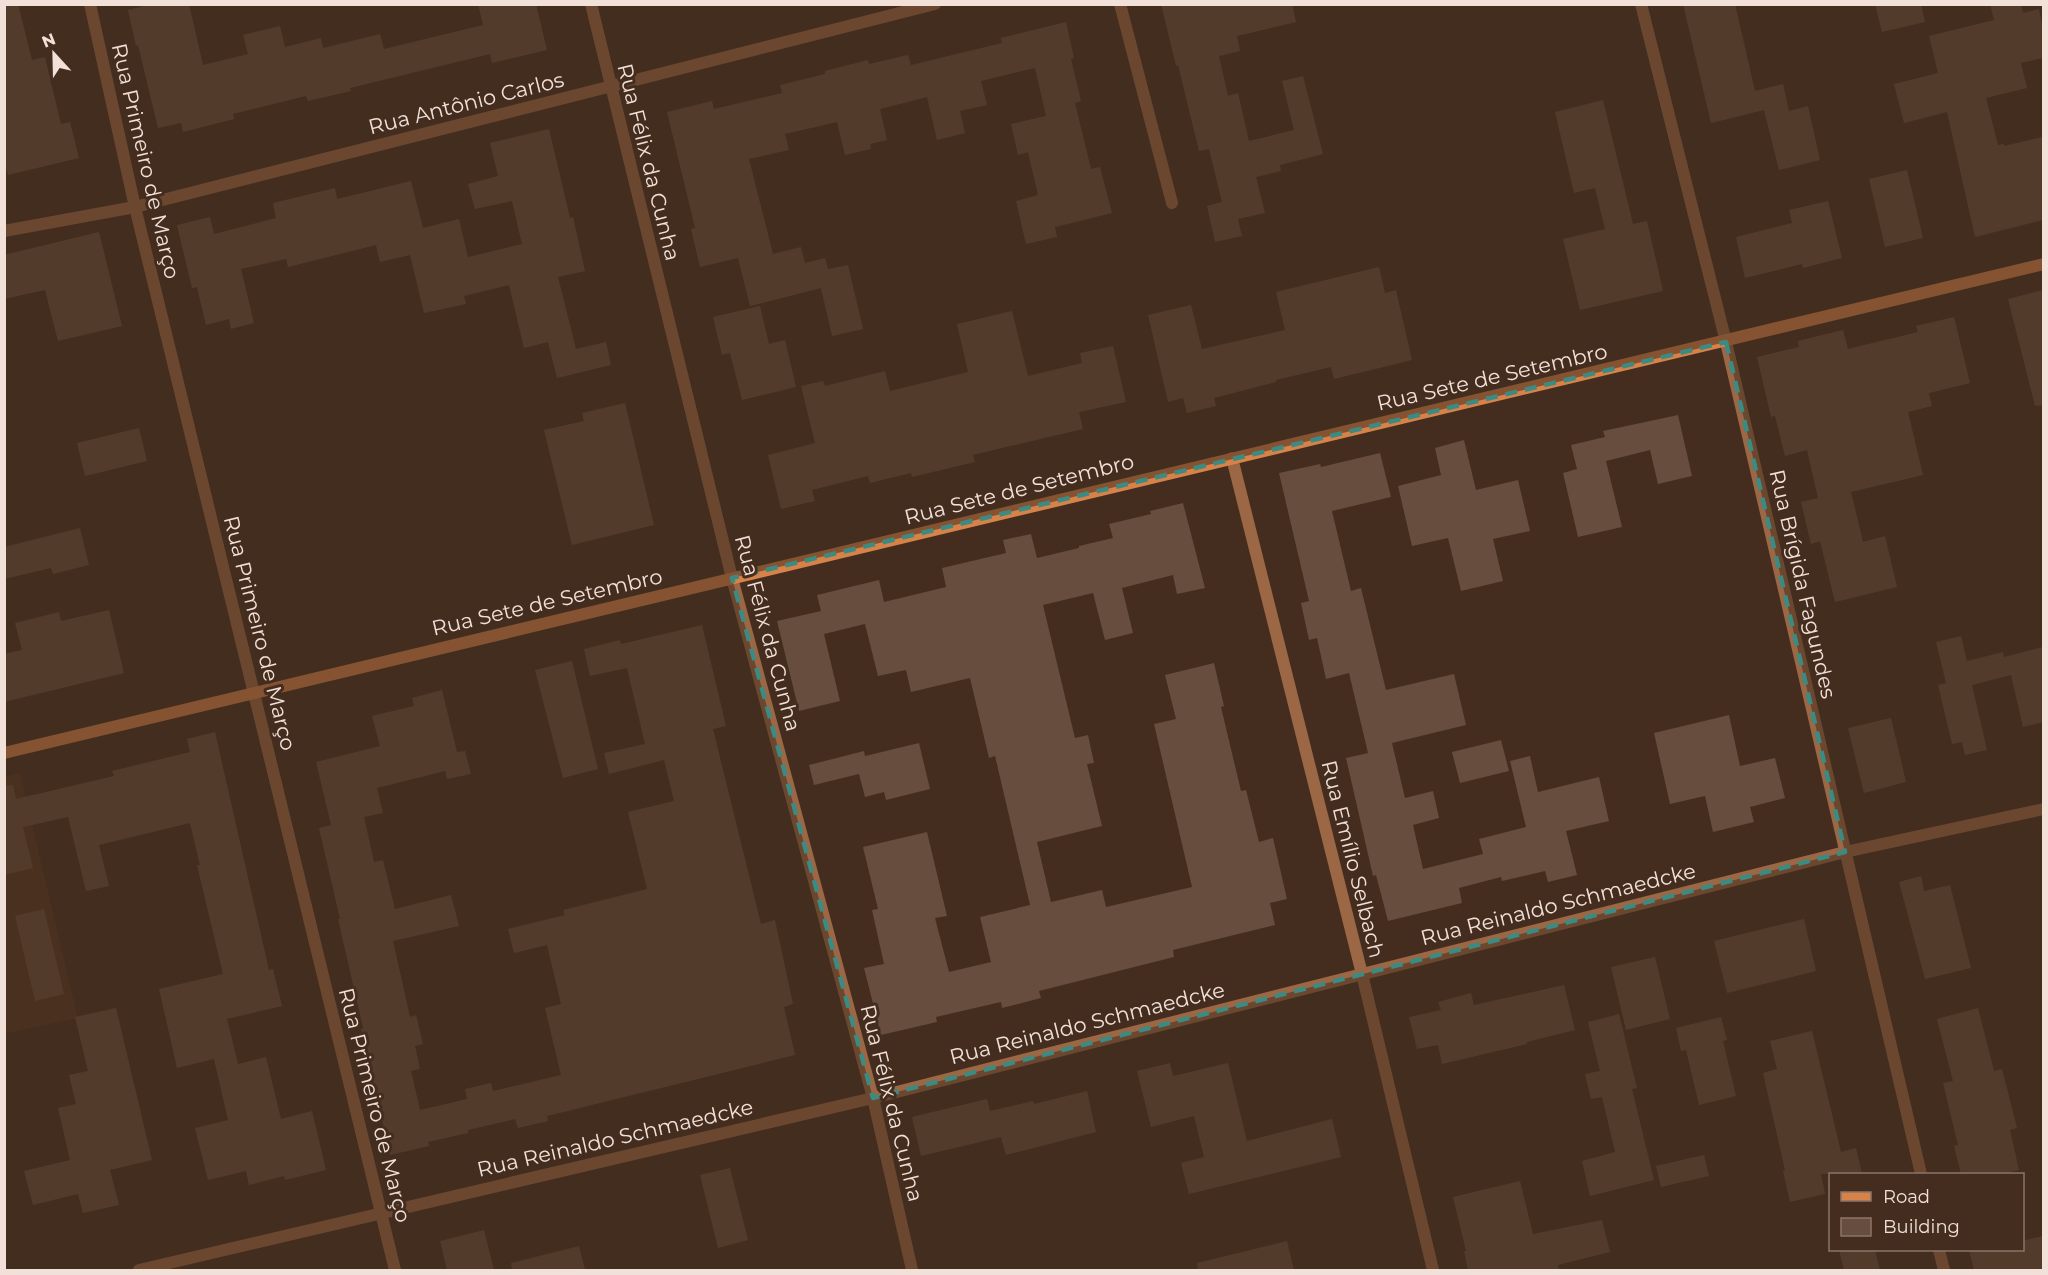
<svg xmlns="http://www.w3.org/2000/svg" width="2048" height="1275" font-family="Montserrat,sans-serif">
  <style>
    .built { fill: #503320 }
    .building { fill: #664d3d }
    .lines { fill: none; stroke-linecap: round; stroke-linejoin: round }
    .minor { stroke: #9c6745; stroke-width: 12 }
    .secondary { stroke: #d78249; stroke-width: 12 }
    .marked { fill: none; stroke: #3c8b83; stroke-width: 4.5; stroke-dasharray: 12 8; stroke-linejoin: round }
    .labels { text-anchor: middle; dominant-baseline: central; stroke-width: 6; stroke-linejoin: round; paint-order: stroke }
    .street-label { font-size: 21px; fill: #f1e1d8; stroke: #442d1f }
  </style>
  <rect width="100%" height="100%" fill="#442d1f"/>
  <!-- built -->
  <polygon class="built" points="20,773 78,1018 5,1034 4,777"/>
  <!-- building -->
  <g class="building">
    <polygon points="4,4 18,4 32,60 45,57 61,124 70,122 79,158 8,175 4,161"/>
    <polygon points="152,4 189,4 203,65 248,54 243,35 280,26 285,47 321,38 323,48 380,34 384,49 483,25 478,4 536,4 547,50 492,63 490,54 350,88 351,91 308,101 306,96 233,114 234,119 183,132 181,123 158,128 138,45 136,46 128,10"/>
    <polygon points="1161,4 1292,4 1296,22 1237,36 1240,51 1219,56 1228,96 1238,93 1249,141 1294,130 1282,81 1303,76 1323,154 1280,165 1281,171 1256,177 1265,213 1238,219 1242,236 1215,242 1207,206 1222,202 1209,149 1199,151 1178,65 1176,66"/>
    <polygon points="1683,4 1735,4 1755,91 1783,84 1789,111 1808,106 1820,160 1779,170 1764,110 1711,123"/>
    <polygon points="1875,4 1921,4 1925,22 1882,32"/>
    <polygon points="1990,4 2021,4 2023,13 2039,9 2043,30 2043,58 2021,63 2027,88 1986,98 1998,145 2004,144 2004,146 2043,137 2043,220 1975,237 1947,112 1904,123 1894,84 1938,73 1929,36 1994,20"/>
    <polygon points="1066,22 1074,58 1071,59 1081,101 1075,103 1091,169 1100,167 1112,213 1055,227 1057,237 1026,244 1016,201 1038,195 1028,152 1018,155 1011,124 1046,116 1035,68 981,81 987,105 960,111 965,133 937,140 927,97 880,109 887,140 870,144 871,149 845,155 837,122 785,134 789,150 749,159 773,254 801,247 805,263 825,258 828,269 848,265 863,329 832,336 821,288 750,306 738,258 700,267 691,229 695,228 667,112 712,101 714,109 782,93 780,85 825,74 825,71 868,60 869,64 908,55 911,65 1002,43 1001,38"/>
    <polygon points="1603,100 1633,224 1647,221 1663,291 1580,310 1563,239 1605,229 1595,188 1574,193 1555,112"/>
    <polygon points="549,129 570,218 573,217 585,271 558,277 576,349 606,342 611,365 557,378 548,342 524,348 509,285 464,296 466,304 424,313 410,255 380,262 376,245 288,267 286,259 241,269 254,323 231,329 229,319 206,325 197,287 192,288 177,225 210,217 214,234 276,218 273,203 335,188 337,199 411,181 423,228 459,219 468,257 522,244 512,201 475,209 468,184 498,176 490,143"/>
    <polygon points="1907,170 1923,238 1885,247 1869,179"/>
    <polygon points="1828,201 1842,258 1803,268 1802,264 1745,278 1736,237 1792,223 1789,210"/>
    <polygon points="99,232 122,326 58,341 45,290 4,299 4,255"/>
    <polygon points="1379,267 1385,293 1396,290 1412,360 1334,379 1331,367 1276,380 1276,382 1214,398 1216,406 1187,413 1183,398 1168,402 1148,315 1191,305 1202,349 1285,330 1276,292"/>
    <polygon points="2043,290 2043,405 2035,406 2008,299"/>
    <polygon points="760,306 769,344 785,340 796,387 742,400 730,353 722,355 713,317"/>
    <polygon points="1012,311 1028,376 1082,363 1080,353 1113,346 1126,402 1079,412 1083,429 973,455 975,462 912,477 911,473 870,483 868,476 812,490 815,501 781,509 768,455 815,443 801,386 823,381 825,386 885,371 890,391 968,372 957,324"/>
    <polygon points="1954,317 1970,383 1929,393 1932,406 1908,412 1923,475 1851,492 1863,542 1885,536 1897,587 1835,602 1820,541 1811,544 1801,502 1818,498 1807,450 1785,456 1775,416 1771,417 1757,357 1799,347 1798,341 1843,330 1848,349 1918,332 1916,326"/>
    <polygon points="625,403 654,525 572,545 544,430 584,421 582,413"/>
    <polygon points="1678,415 1692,476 1658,484 1650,450 1606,461 1622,527 1578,537 1563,473 1577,469 1571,445 1605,437 1603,431"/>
    <polygon points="139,428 147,461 85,476 77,443"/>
    <polygon points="1464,440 1476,490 1518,480 1530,531 1493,539 1503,581 1461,591 1448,538 1412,546 1398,486 1441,475 1435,448"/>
    <polygon points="1380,453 1391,497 1332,511 1351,591 1361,588 1386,690 1454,674 1466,725 1392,743 1405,798 1433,791 1439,818 1413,825 1423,869 1483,854 1479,839 1526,827 1510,761 1530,756 1538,792 1599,777 1609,821 1566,831 1577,875 1548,882 1545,871 1502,881 1501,877 1459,888 1462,903 1388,921 1376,875 1373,876 1346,758 1368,753 1349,673 1326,679 1317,638 1309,640 1301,603 1309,601 1279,473 1320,464 1321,467"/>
    <polygon points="1183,503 1205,588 1177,594 1173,575 1122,588 1133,633 1105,640 1093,593 1043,605 1075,738 1088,735 1094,763 1087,764 1102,826 1037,842 1051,902 1102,890 1106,907 1192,887 1154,724 1176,719 1165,675 1214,663 1224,706 1221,707 1241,791 1246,790 1259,842 1273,838 1287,899 1270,903 1275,925 1173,950 1174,957 1039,991 1041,998 1002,1008 1001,1002 936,1017 937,1022 881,1035 864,968 884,964 872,910 878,909 863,847 927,832 947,916 935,918 949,972 991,962 980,917 1030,905 995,756 989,758 970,678 911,692 906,670 878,676 865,624 824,634 840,701 799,711 777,621 821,611 817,595 879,580 884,602 946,587 942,568 1006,553 1003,540 1031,534 1037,558 1079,548 1079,546 1113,538 1109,524 1151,514 1150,511"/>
    <polygon points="80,528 89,565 53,574 51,568 4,579 4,547"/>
    <polygon points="109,610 124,673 4,702 4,654 22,650 15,623 59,612 61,621"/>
    <polygon points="702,625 726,726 713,729 761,924 775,920 793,1004 784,1007 795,1055 547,1116 548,1121 518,1128 515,1119 468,1130 468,1133 428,1142 429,1146 390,1155 361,1029 363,1028 338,919 340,919 319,828 331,825 316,762 380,746 372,716 414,706 412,698 442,690 457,752 465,751 471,774 447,779 445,771 377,788 383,813 364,817 374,862 383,860 395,909 451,895 459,926 393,941 410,1017 416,1015 423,1044 415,1046 420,1069 411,1071 420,1110 467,1099 465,1089 491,1083 493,1091 561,1075 545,1008 561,1004 547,945 514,953 508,929 565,915 563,910 647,889 628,812 674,801 664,760 609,774 604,753 645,744 627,668 590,676 584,649 620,640 621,644"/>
    <polygon points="1961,636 1967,661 2003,652 2004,657 2043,647 2043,722 2023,727 2011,675 1972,685 1987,750 1965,755 1962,742 1952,744 1938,685 1946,683 1936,642"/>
    <polygon points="572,661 598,769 563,778 535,670"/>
    <polygon points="1729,715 1740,766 1775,758 1785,798 1750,807 1754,822 1713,832 1705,796 1670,804 1654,733"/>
    <polygon points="1891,718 1906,782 1864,793 1848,728"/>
    <polygon points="215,732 269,970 273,969 282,1006 227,1019 238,1064 266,1057 281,1119 312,1111 326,1170 285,1180 284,1176 249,1185 246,1171 208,1180 195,1128 228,1120 214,1059 177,1068 159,989 223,974 197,865 200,865 190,823 99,845 109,886 86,891 68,817 23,827 33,868 4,875 4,786 13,785 16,799 114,776 112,771 190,752 187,739"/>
    <polygon points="1501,740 1509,771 1460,783 1452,752"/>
    <polygon points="919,743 930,789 886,800 884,792 865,797 859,774 814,785 809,765 864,751 865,756"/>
    <polygon points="1921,876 1924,891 1950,885 1971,968 1925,979 1899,882"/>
    <polygon points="44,909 64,994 35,1001 15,916"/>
    <polygon points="1804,919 1816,971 1727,993 1714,941"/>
    <polygon points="1655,957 1670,1019 1626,1030 1611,967"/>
    <polygon points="1564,985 1575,1030 1527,1042 1527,1044 1442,1064 1438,1045 1417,1049 1409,1017 1441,1010 1438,1002 1471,993 1474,1005"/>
    <polygon points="116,1008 152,1160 110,1170 119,1205 83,1213 78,1194 33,1205 24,1171 70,1160 58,1108 76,1104 69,1075 88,1071 75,1017"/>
    <polygon points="1978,1008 1994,1071 2002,1069 2017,1128 2010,1130 2019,1170 2003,1174 1961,1174 1954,1146 1958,1145 1943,1083 1953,1081 1937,1019"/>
    <polygon points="1619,1014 1637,1088 1632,1089 1654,1180 1590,1196 1582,1161 1615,1152 1602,1097 1591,1099 1585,1074 1600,1071 1588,1022"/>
    <polygon points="1721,1017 1727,1040 1723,1041 1736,1096 1699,1105 1686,1050 1681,1051 1676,1028"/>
    <polygon points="1812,1031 1841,1152 1856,1148 1862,1174 1821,1174 1825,1194 1790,1202 1783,1171 1785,1170 1763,1073 1777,1069 1770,1041"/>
    <polygon points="1170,1063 1173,1076 1228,1063 1247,1141 1332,1119 1341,1157 1189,1194 1181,1163 1204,1157 1194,1116 1151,1127 1137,1071"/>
    <polygon points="1087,1091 1096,1132 1006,1155 1001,1137 921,1156 912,1117 987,1099 990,1111 1033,1101 1034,1104"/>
    <polygon points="1704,1155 1709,1176 1661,1187 1656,1166"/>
    <polygon points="730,1168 748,1240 718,1248 700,1175"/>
    <polygon points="1520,1181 1533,1234 1602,1220 1610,1252 1558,1265 1559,1270 1468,1270 1464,1251 1466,1251 1453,1197"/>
    <polygon points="484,1230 494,1270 447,1270 440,1241"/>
    <polygon points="2043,1236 2043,1270 1974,1270 1969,1250 2022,1250 2022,1241"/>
    <polygon points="1287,1241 1294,1270 1198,1270 1197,1263"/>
    <polygon points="579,1246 585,1270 512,1270 511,1263"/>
    <polygon points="1839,1250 1875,1250 1880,1270 1844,1270"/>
  </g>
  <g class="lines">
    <!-- minor -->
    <g class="minor">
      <polyline points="90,4 135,207 395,1270"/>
      <polyline points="591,4 732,578 873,1098 912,1270"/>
      <polyline points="1120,4 1172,203"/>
      <polyline points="1641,4 1726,342 1921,1174"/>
      <polyline points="4,231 135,207 935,4"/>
      <polyline points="1232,458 1362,974 1433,1270"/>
      <polyline points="1939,1250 1944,1270"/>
      <polyline points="139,1270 873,1098 1845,852 2044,809"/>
    </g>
    <!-- secondary -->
    <polyline class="secondary" points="4,753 2044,264"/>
  </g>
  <!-- marked area -->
  <path d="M0 0H2048V1275H0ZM1726,342L1845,852L873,1098L732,578Z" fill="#442d1f" fill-opacity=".55" fill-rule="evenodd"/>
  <path class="marked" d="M1726,342L1845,852L873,1098L732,578Z"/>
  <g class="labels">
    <!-- street labels -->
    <g class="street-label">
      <text transform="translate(466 103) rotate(-14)">Rua Antônio Carlos</text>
      <text transform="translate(146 161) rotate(77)">Rua Primeiro de Março</text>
      <text transform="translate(649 162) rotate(76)">Rua Félix da Cunha</text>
      <text transform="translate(1492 377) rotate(-13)">Rua Sete de Setembro</text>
      <text transform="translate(1019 489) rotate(-14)">Rua Sete de Setembro</text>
      <text transform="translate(1803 584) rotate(77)">Rua Brígida Fagundes</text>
      <text transform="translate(547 602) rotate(-13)">Rua Sete de Setembro</text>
      <text transform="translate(260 633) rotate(76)">Rua Primeiro de Março</text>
      <text transform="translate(768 633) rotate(75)">Rua Félix da Cunha</text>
      <text transform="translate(1353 859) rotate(76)">Rua Emílio Selbach</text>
      <text transform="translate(1558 904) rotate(-14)">Rua Reinaldo Schmaedcke</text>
      <text transform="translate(1087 1023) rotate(-14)">Rua Reinaldo Schmaedcke</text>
      <text transform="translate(892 1103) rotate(76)">Rua Félix da Cunha</text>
      <text transform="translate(375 1105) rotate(76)">Rua Primeiro de Março</text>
      <text transform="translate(615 1138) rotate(-13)">Rua Reinaldo Schmaedcke</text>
    </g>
  </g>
  <!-- border -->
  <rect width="2048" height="1275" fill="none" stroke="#f1e1d8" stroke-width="12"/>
  <!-- legend -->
  <rect x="1829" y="1173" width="195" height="78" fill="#442d1f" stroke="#897569" stroke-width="1.5"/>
  <rect x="1841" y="1192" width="30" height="9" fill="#d78249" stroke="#897569" stroke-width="1.5"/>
  <text x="1883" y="1203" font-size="18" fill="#f1e1d8">Road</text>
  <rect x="1841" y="1218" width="30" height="18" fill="#664d3d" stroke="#897569" stroke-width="1.5"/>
  <text x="1883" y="1233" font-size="18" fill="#f1e1d8">Building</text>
  <!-- north arrow -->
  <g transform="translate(54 54) rotate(338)" stroke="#442d1f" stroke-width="4.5" paint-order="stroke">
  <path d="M0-4.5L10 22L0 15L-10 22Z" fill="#f1e1d8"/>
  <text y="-9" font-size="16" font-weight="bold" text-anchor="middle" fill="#f1e1d8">N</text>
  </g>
</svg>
